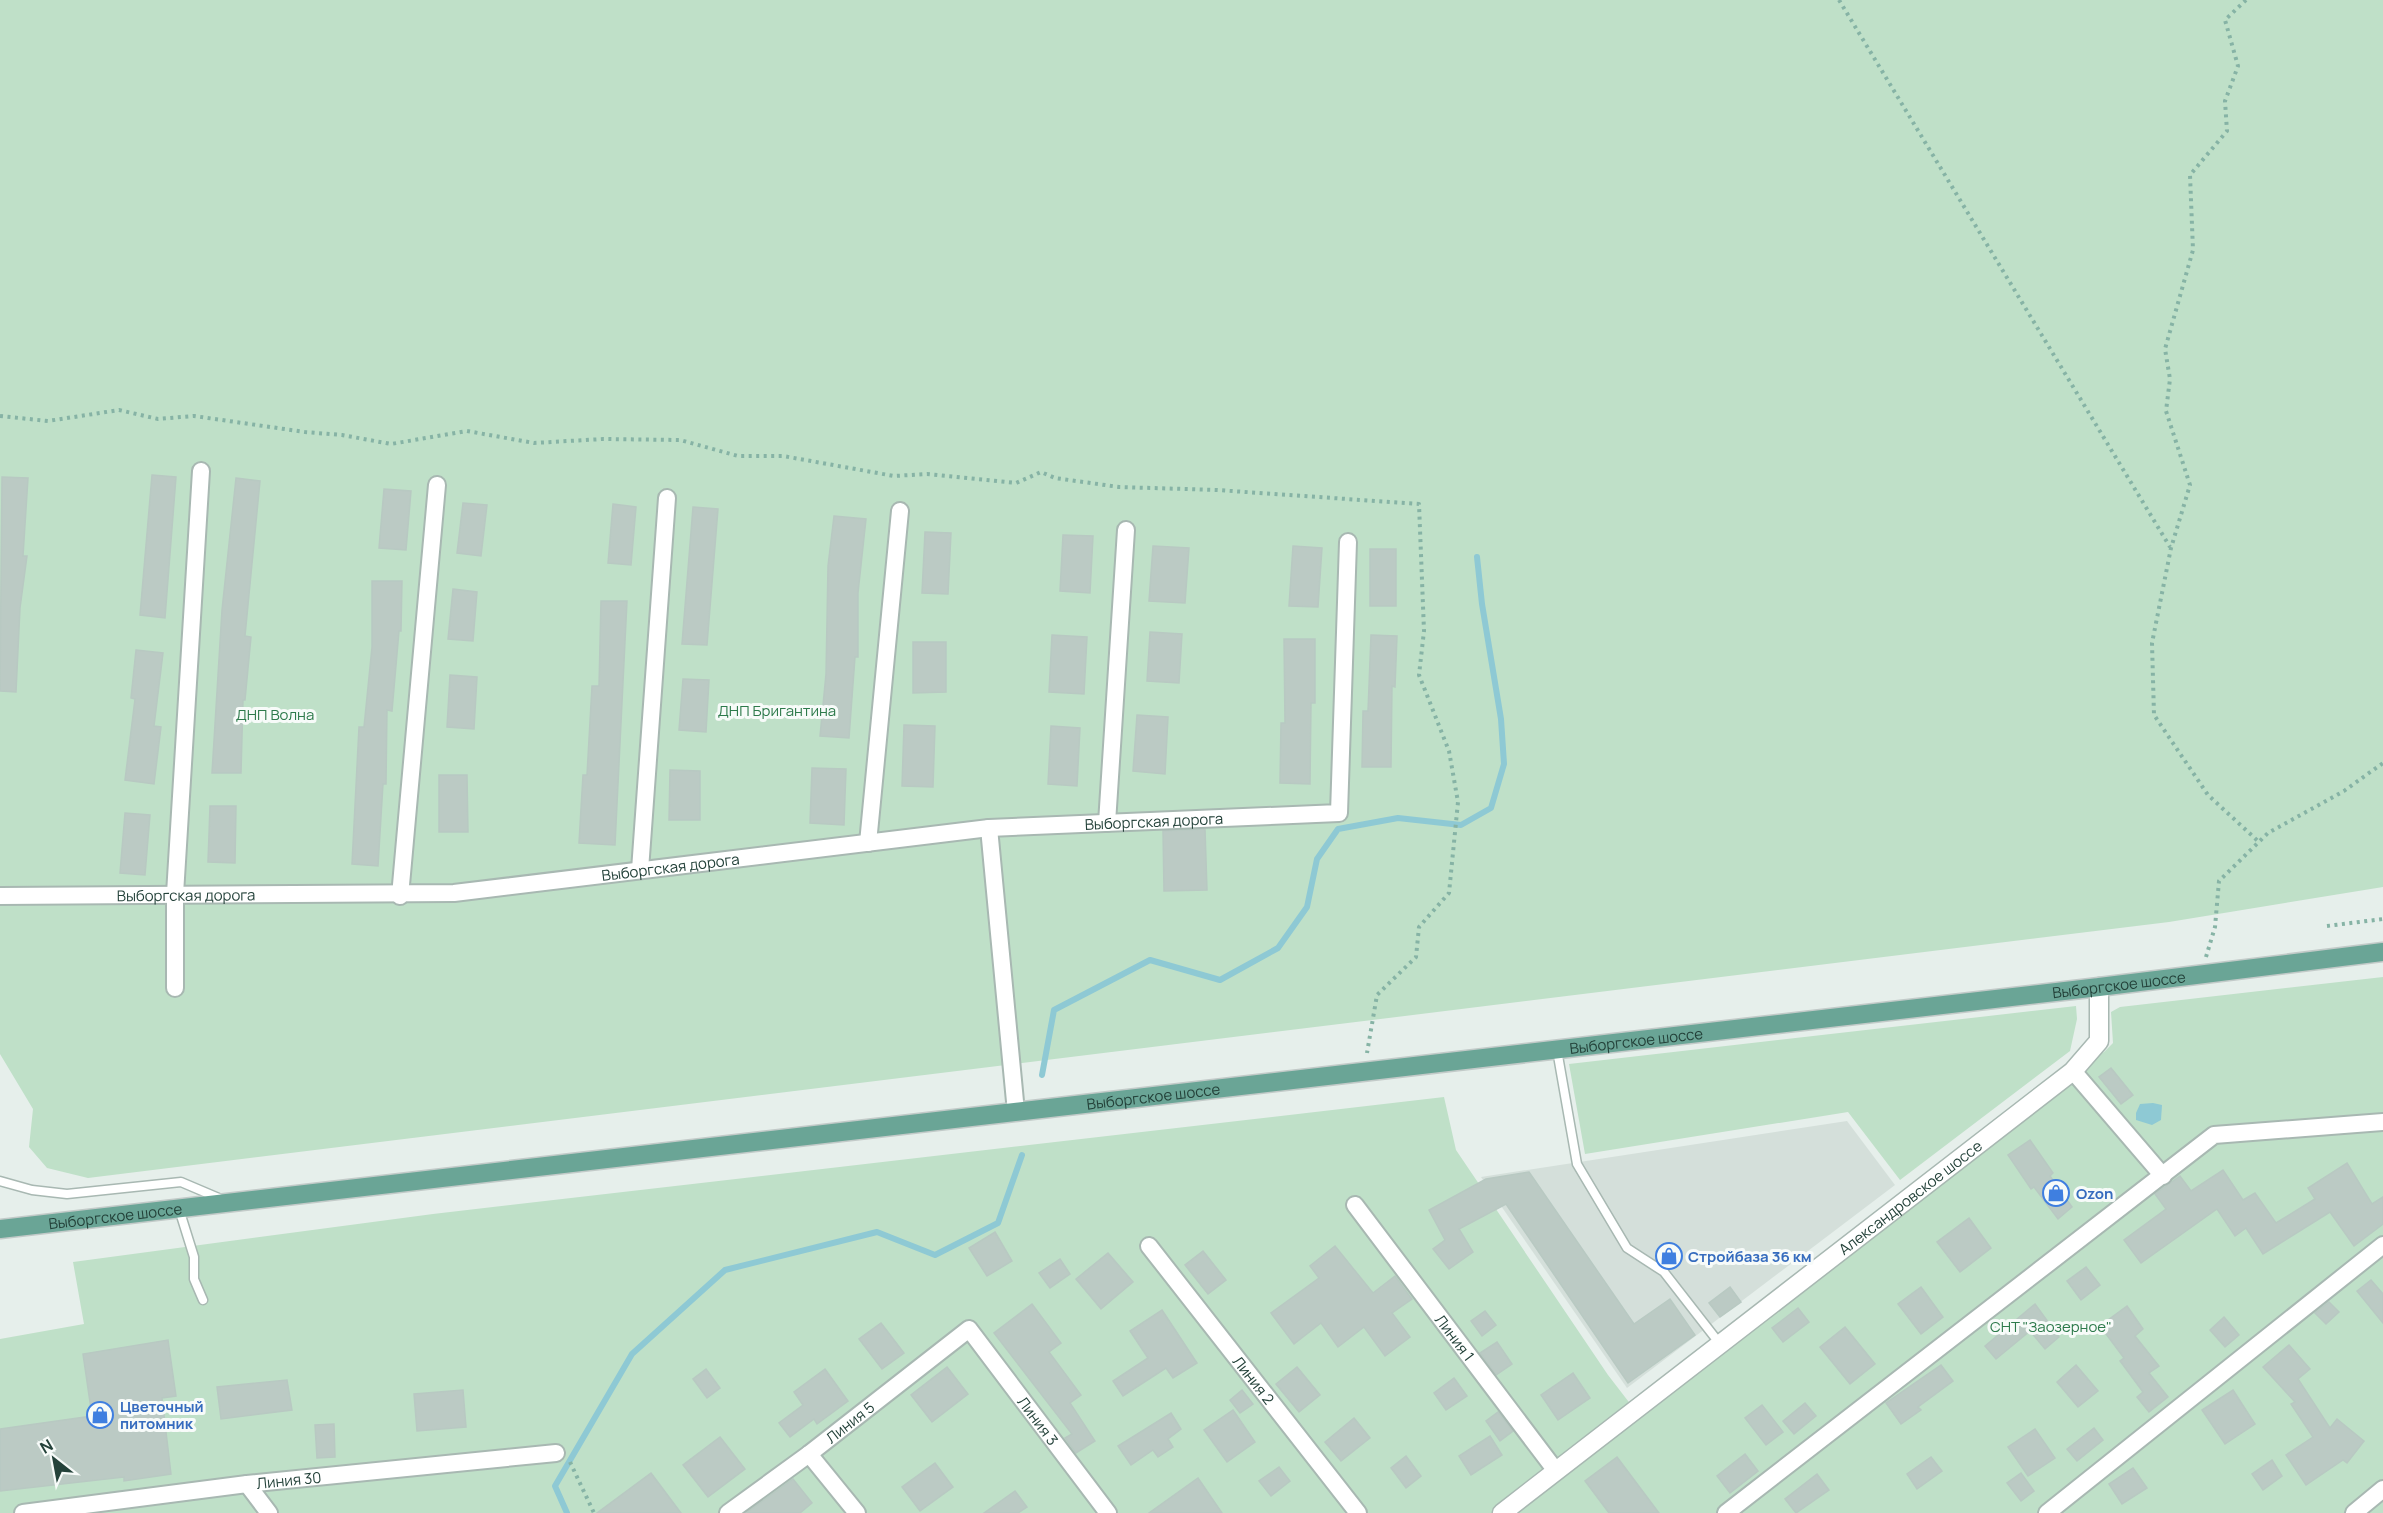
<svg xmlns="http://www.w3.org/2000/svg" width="2383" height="1513" font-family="Manrope,sans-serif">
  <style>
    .built { fill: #d4dfda }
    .green { fill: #bfe0c8 }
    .water { fill: #8ec9d4 }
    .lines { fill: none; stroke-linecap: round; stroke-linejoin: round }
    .stream { stroke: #8ec9d4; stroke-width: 6 }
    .building { fill: #bbcac4; stroke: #b8c9c2; stroke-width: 1.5 }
    .service-casing { stroke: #a8b8b2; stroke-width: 11 }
    .minor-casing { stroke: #a8b8b2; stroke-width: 20 }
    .tertiary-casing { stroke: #a8b8b2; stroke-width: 21 }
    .primary-casing { stroke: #c2cac8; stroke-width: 21 }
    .path { stroke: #86b3a5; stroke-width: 4; stroke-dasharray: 3 4.5; stroke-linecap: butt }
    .service { stroke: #fff; stroke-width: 8 }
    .minor { stroke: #fff; stroke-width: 16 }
    .tertiary { stroke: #fff; stroke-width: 18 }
    .primary { stroke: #6aa596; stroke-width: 18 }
    .labels { text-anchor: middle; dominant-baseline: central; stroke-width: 6; stroke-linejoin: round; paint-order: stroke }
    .park-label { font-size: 15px; fill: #2d7a4b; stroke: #f7fbf9 }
    .street-label { font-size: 15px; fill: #24423a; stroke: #f7fbf9 }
    .shop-label { font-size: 15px; font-weight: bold; fill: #366cbe; stroke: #f7fbf9; text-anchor: start }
  </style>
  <rect width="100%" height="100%" fill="#e6efeb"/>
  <!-- built -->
  <polygon class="built" points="1847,1121 1895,1185 1627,1388 1481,1177"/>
  <!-- green -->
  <g class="green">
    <polygon points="0,0 2383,0 2383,887 2169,922 88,1178 47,1168 29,1147 33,1109 0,1054"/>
    <polygon points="2383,977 2383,1513 0,1513 0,1339 84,1324 73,1262 433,1214 1444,1097 1456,1150 1608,1375 1635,1410 2075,1069 2104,1052 2113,1043 2111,1012 2120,1007"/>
    <polygon points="2076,1006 2077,1019 2070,1051 1900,1180 1848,1112 1585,1154 1569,1064"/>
  </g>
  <!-- water -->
  <polygon class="water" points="2153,1103 2162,1105 2161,1120 2152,1125 2136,1120 2136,1113 2140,1104"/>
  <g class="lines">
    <!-- stream -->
    <g class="stream">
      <polyline points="1042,1075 1054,1010 1150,960 1220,980 1278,948 1307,907 1317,859 1338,829 1398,818 1461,825 1491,808 1504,764 1501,719 1482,604 1477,557"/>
      <polyline points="567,1513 555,1486 632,1354 725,1270 877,1232 935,1255 998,1223 1022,1155"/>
    </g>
  </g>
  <!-- building -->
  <g class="building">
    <polygon points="152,475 176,477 165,618 140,615"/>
    <polygon points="2,477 28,478 23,556 27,556 20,608 16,692 0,691"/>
    <polygon points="236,478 260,481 245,636 251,637 245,700 243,700 241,773 212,773 222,610"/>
    <polygon points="384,489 411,491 406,550 379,548"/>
    <polygon points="463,503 487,505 481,556 457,553"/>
    <polygon points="613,504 636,507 631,565 608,563"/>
    <polygon points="693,507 718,509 707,645 682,644"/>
    <polygon points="834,516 866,519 858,593 858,657 855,657 849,738 820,736 826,674 828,566"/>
    <polygon points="925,532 951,533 948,594 922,593"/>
    <polygon points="1063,535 1093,536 1090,593 1060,591"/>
    <polygon points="1153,546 1189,548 1185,603 1149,601"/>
    <polygon points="1293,546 1322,548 1318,607 1289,606"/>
    <rect x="1370" y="549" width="26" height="57"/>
    <polygon points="372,581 402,581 401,631 399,631 392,711 387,710 386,784 383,784 378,866 352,864 359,727 364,727 372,647"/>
    <polygon points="453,589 477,592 473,641 448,639"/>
    <polygon points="601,601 627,601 615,845 579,843 583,775 587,775 592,686 599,686"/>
    <polygon points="1150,632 1182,634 1179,683 1147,681"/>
    <polygon points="1052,635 1087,637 1084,694 1049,692"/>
    <polygon points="1371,635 1397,636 1395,687 1392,686 1391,767 1362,767 1363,711 1368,711"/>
    <polygon points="1284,639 1315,639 1315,703 1311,703 1310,784 1280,783 1281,723 1285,723"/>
    <polygon points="913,642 946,642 946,692 913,693"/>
    <polygon points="136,650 163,653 154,726 161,727 154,784 125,780 135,699 131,698"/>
    <polygon points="450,675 477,677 474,729 447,727"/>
    <polygon points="683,679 709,680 706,732 679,730"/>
    <polygon points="1137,715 1168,717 1165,774 1133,771"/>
    <polygon points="904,725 935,726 933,787 902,786"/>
    <polygon points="1051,726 1080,728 1077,786 1048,784"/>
    <polygon points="812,768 846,769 844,825 810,823"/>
    <polygon points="670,770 700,771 700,820 669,820"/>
    <polygon points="439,775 467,775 468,832 439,832"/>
    <polygon points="210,806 236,806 235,863 208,862"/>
    <polygon points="125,813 150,815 145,875 120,873"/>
    <polygon points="1205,829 1207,890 1164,891 1163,831"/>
    <polygon points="2111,1068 2133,1095 2121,1104 2099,1077"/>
    <polygon points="2030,1140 2053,1173 2050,1176 2072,1207 2058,1219 2034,1187 2031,1189 2008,1155"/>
    <polygon points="2347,1163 2372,1204 2383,1197 2383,1224 2354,1246 2330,1212 2263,1254 2246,1228 2235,1236 2217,1209 2141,1263 2124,1240 2166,1209 2155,1194 2180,1176 2191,1191 2223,1170 2243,1200 2255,1193 2276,1223 2315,1199 2308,1188"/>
    <polygon points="1529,1172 1634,1324 1670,1299 1695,1335 1628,1383 1506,1204 1459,1229 1473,1252 1449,1269 1433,1249 1445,1240 1429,1210 1486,1179"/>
    <polygon points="1969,1218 1991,1248 1960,1272 1937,1242"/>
    <polygon points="995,1232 1012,1261 987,1276 969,1248"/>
    <polygon points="1335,1246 1373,1293 1395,1276 1412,1299 1392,1313 1410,1337 1385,1356 1364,1327 1338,1347 1321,1323 1294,1344 1271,1313 1319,1278 1310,1266"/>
    <polygon points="1203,1251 1226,1280 1208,1294 1185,1265"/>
    <polygon points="1108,1253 1133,1282 1101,1309 1076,1279"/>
    <polygon points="1060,1259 1070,1274 1050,1288 1039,1273"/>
    <polygon points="2086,1267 2100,1285 2081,1300 2067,1281"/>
    <polygon points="2371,1280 2383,1294 2383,1323 2357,1291"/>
    <polygon points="1730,1287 1741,1302 1720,1317 1709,1303"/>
    <polygon points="1921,1287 1943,1317 1921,1334 1898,1304"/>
    <polygon points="2329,1302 2339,1312 2326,1324 2315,1313"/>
    <polygon points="1032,1304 1061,1343 1049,1352 1081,1395 1070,1403 1095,1441 1076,1453 1065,1438 1072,1434 994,1333"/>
    <polygon points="2035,1304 2059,1337 2045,1349 2030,1331 1996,1359 1985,1346"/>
    <polygon points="2127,1306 2143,1329 2135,1336 2159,1366 2149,1373 2168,1397 2149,1412 2137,1397 2143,1392 2120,1361 2124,1358 2100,1326"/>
    <polygon points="1798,1308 1809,1322 1783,1342 1772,1328"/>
    <polygon points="1162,1310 1197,1363 1173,1378 1166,1368 1123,1396 1113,1381 1148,1358 1130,1331"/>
    <polygon points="1485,1311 1496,1325 1482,1336 1471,1321"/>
    <polygon points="2224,1317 2239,1335 2225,1347 2210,1330"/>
    <polygon points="881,1323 904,1353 882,1369 859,1339"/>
    <polygon points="1845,1327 1875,1364 1850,1384 1820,1347"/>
    <polygon points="168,1340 176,1396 162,1398 171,1474 124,1481 124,1477 0,1491 0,1429 92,1416 83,1354"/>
    <polygon points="1497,1342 1512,1364 1496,1375 1480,1353"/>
    <polygon points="2289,1345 2310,1369 2298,1379 2330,1428 2337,1419 2364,1441 2347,1463 2343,1460 2306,1485 2286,1455 2313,1437 2291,1404 2295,1402 2263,1367"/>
    <polygon points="1941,1365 1953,1381 1918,1407 1921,1410 1901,1424 1886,1403"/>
    <polygon points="2076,1365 2098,1391 2078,1407 2057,1382"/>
    <polygon points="947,1367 968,1394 932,1422 911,1395"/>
    <polygon points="1297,1367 1320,1395 1299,1412 1276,1384"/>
    <polygon points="706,1369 720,1388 707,1398 693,1379"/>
    <polygon points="825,1369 848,1401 817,1424 814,1419 790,1437 779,1423 803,1405 794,1392"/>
    <polygon points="1573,1373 1590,1398 1558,1420 1541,1395"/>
    <polygon points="1454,1378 1467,1396 1446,1410 1434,1393"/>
    <polygon points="287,1380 292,1410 221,1419 217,1387"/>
    <polygon points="463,1390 466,1427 417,1431 414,1394"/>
    <polygon points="1242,1390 1253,1404 1240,1413 1230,1400"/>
    <polygon points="2233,1390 2255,1424 2225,1444 2202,1410"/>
    <polygon points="1805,1403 1816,1416 1794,1434 1783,1421"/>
    <polygon points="1762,1405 1783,1432 1766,1445 1745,1418"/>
    <polygon points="1233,1410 1255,1442 1227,1462 1204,1430"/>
    <polygon points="1498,1412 1513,1431 1500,1441 1486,1421"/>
    <polygon points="1171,1413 1181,1429 1168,1439 1173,1447 1158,1457 1153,1450 1131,1465 1118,1446"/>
    <polygon points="1354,1418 1370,1438 1341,1461 1325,1442"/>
    <polygon points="334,1424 335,1457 317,1458 315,1425"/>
    <polygon points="2094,1428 2103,1440 2077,1461 2067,1449"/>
    <polygon points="2035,1429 2055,1458 2028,1476 2008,1447"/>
    <polygon points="1490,1436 1502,1455 1471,1475 1459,1456"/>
    <polygon points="720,1437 745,1469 708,1497 683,1465"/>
    <polygon points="1745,1454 1758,1471 1730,1493 1717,1476"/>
    <polygon points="1406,1456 1421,1476 1406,1488 1391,1468"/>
    <polygon points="1617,1457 1659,1513 1609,1513 1585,1481"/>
    <polygon points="1931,1457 1942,1471 1917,1489 1907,1474"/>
    <polygon points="2272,1460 2282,1476 2263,1490 2252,1474"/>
    <polygon points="935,1463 953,1487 920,1511 902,1487"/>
    <polygon points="1279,1467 1290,1481 1271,1496 1259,1481"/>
    <polygon points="2133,1468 2147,1488 2122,1504 2109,1484"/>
    <polygon points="651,1473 681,1513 597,1513"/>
    <polygon points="2021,1473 2034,1491 2021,1501 2007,1483"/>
    <polygon points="1817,1474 1829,1490 1796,1513 1785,1499"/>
    <polygon points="1198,1478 1222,1513 1149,1513"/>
    <polygon points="793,1479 812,1503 800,1513 746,1513"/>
    <polygon points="1015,1491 1027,1507 1018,1513 984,1513"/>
  </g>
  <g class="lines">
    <defs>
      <g id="service">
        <polyline points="1557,1050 1577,1164 1627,1248 1664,1272 1720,1344"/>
        <polyline points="0,1181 32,1190 67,1194 181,1182 221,1199"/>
        <polyline points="179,1209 194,1257 194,1279 203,1300"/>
      </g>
      <g id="minor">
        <polyline points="1107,823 1126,530"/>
        <polyline points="989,828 1016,1112"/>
        <polyline points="868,843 900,511"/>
        <polyline points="640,870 667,498"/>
        <path id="s1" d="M0,896L454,893L989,828L1339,813L1348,542"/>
        <polyline points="400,896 437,485"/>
        <polyline points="175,988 175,894 201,471"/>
        <polyline points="2073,1071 2163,1176"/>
        <path id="s2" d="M1355,1205L1556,1471"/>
        <path id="s3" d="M1149,1246L1358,1513"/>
        <polyline points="809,1454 857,1513"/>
        <polyline points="247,1484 269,1513"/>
        <path id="s4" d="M23,1513L247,1484L556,1453"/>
        <path id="s5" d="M728,1513L809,1454L969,1329L1108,1513"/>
        <polyline points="1726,1513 2214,1135 2383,1122"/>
        <polyline points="2047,1513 2383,1245"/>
        <polyline points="2354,1513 2383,1489"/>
      </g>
      <g id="tertiary">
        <path id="s6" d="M1502,1513L2073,1071L2099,1041V987"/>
      </g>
      <g id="primary">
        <path id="s7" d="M0,1229L2099,987L2383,952"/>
      </g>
    </defs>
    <!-- service casing -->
    <use href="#service" class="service-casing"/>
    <!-- minor casing -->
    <use href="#minor" class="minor-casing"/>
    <!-- tertiary casing -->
    <use href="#tertiary" class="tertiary-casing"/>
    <!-- primary casing -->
    <use href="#primary" class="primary-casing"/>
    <!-- path -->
    <g class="path">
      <polyline points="1839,0 2170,547"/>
      <polyline points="2246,0 2225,20 2238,66 2225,101 2227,131 2190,175 2193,250 2165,349 2170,379 2166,411 2190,485 2171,548 2152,643 2154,715 2208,795 2259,842"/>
      <polyline points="0,416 48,421 119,410 158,419 194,416 305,432 342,435 391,444 467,431 534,443 603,439 680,440 738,456 783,456 894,476 927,474 1016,483 1041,472 1055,478 1119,487 1217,490 1419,504 1424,631 1419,675 1449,751 1458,802 1449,893 1419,927 1416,957 1377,995 1367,1053"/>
      <polyline points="2327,926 2383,919"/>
      <polyline points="2206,957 2215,927 2219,881 2268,833 2344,791 2383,763"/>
      <polyline points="570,1462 594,1513"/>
    </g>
    <!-- service -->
    <use href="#service" class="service"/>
    <!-- minor -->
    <use href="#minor" class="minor"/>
    <!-- tertiary -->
    <use href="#tertiary" class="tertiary"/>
    <!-- primary -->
    <use href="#primary" class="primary"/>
  </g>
  <!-- icons -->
  <defs>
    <symbol id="shop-ring" viewBox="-11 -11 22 22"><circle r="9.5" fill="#f7fbf9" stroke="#3f7fe0" stroke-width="1.5"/><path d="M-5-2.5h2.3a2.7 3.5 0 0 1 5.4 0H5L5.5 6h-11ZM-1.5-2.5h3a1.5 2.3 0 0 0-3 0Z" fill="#3f7fe0"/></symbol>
  </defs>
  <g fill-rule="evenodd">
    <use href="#shop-ring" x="2041" y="1178" width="30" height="30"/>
    <use href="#shop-ring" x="1654" y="1241" width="30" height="30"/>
    <use href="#shop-ring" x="85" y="1400" width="30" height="30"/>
  </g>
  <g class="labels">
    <!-- park labels -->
    <g class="park-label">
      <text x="777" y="710">ДНП Бригантина</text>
      <text x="275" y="714">ДНП Волна</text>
      <text x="2051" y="1326">СНТ "Заозерное"</text>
    </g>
    <!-- street labels -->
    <g class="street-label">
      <text stroke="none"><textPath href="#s1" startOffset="1158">Выборгская дорога</textPath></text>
      <text stroke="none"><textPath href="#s1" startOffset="672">Выборгская дорога</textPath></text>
      <text stroke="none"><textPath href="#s1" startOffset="186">Выборгская дорога</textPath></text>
      <text stroke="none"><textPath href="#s7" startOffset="2133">Выборгское шоссе</textPath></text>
      <text stroke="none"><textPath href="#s7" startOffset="1647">Выборгское шоссе</textPath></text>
      <text stroke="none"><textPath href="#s7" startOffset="1161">Выборгское шоссе</textPath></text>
      <text stroke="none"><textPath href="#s6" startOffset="516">Александровское шоссе</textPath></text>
      <text stroke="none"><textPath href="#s7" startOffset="116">Выборгское шоссе</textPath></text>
      <text stroke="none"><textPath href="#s2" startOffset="166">Линия 1</textPath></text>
      <text stroke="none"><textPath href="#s3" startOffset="170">Линия 2</textPath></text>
      <text stroke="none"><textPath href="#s5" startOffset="418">Линия 3</textPath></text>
      <text stroke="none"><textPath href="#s5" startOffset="152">Линия 5</textPath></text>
      <text stroke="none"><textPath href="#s4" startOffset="268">Линия 30</textPath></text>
    </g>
    <!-- shop labels -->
    <g class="shop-label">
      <text x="2076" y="1193">Ozon</text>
      <text x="1688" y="1256">Стройбаза 36 км</text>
      <text x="120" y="1406">Цветочный<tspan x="120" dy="17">питомник</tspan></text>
    </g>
  </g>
  <!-- north arrow -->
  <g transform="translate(54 1459) rotate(329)" stroke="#f7fbf9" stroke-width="4.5" paint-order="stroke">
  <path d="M0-4.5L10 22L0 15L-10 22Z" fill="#24423a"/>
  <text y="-9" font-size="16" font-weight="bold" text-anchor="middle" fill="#24423a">N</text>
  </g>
</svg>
